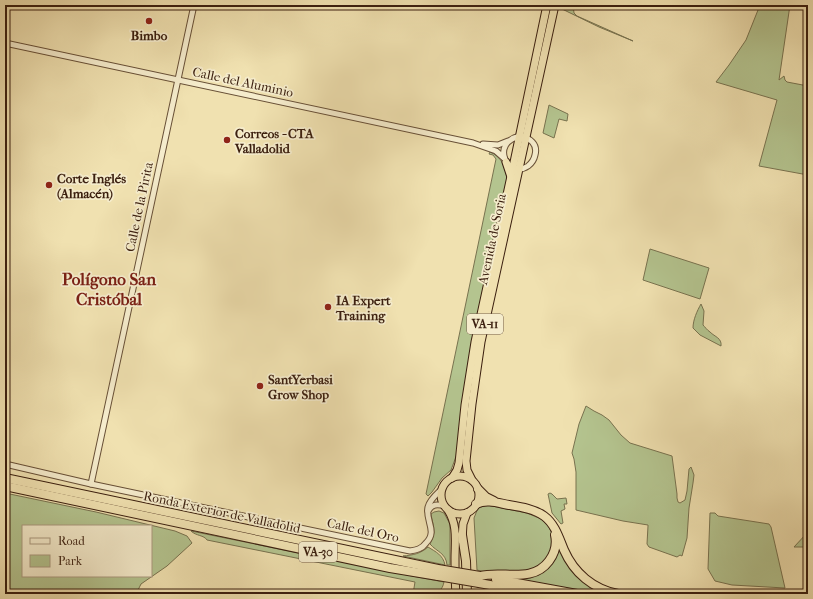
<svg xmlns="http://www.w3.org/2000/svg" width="813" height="599" font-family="'IM FELL French Canon',serif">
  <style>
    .green { fill: #b4c48f; stroke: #78724f; fill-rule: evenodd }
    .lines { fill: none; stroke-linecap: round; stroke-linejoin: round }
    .tertiary-casing { stroke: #685037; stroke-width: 7 }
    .trunk-casing { stroke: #3b1f0f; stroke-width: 9 }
    .motorway-casing { stroke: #3b1f0f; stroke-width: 10 }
    .tertiary { stroke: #f5eccc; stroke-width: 5 }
    .trunk { stroke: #f0e1b0; stroke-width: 7 }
    .motorway { stroke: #f0e1b0; stroke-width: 8 }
    .motorway-bridge-casing { stroke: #3b1f0f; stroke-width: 10; stroke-linecap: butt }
    .motorway-bridge { stroke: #f0e1b0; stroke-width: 8 }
    .poi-dot { fill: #8f2418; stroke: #f5eccc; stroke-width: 1.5 }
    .labels { text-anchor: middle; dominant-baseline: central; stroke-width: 3.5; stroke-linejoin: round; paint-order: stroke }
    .shield { fill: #f5eccc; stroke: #735c48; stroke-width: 1 }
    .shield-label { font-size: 12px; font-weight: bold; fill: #3b1f0f }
    .poi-label { font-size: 13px; font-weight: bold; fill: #3b1f0f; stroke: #f5eccc; text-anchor: start }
    .street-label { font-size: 13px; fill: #3b1f0f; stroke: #f5eccc }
    .district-label { font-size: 17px; font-weight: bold; fill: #7a1f14; stroke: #f5eccc }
  </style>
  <rect width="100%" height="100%" fill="#f0e1b0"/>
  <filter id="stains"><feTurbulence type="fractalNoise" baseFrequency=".005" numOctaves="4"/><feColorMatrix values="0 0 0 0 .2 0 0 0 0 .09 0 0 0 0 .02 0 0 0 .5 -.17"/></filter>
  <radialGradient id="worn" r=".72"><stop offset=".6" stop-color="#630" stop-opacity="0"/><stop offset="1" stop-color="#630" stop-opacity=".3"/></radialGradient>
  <!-- green -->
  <g class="green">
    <polygon points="562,5 573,5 574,13 577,16 633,41 599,27 562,9"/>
    <polygon points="760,5 790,5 779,80 784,76 785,80 787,82 808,86 808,175 759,166 777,100 716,82 729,65 746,40"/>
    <polygon points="549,105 568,114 567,121 559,119 554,138 543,133"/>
    <path d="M490,152C502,157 506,168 507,180L457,454L451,470L442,478L432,492L428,496L426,494L496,159L493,155L489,154Z"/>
    <polygon points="650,249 709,268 700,299 643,280"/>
    <path d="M701,304L704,311L703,325C705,327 707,330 710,332C715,337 722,338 721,346L700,335L693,328C693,320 697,311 701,304Z"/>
    <polygon points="586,406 594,411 602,415 609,420 621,435 630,443 672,456 677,494 677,498 678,502 680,503 685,500 687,491 689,469 691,467 694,475 693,483 689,508 687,538 682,556 680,555 677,557 649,547 647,544 648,526 648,525 623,521 576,510 576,472 574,459 572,453 579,424"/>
    <path d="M5,493L96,512L175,531L187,536L192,543L167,566L141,584L137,592L139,594H5ZM23,526H151V576H23Z"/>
    <polygon points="550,493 552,494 557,499 566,498 567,504 564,504 565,509 561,511 563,523 561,524 552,513 548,494"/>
    <polygon points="487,505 527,513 541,519 549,527 553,536 554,544 547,561 528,571 485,572 477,570 474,518 478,508"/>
    <path d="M439,511L444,513L450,524V565H447C446,553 437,552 430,544C437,531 433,527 431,514L434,512Z"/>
    <polygon points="710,513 715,513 718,516 769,524 771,527 785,588 732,585 715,581 708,569"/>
    <polygon points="808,529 808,547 794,547 807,533"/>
    <path d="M191,531L412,576L444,582C441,598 425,594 413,594L415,582L207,540C204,535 196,536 191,531Z"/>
    <polygon points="558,545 568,562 611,594 598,594 507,577 533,575"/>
    <path d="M428,547C436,552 443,555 445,565L403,556C413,555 420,554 428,547Z"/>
  </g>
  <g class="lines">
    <defs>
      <g id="tertiary">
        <polyline points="5,43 473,143 496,151 504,158"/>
        <path d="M520,136C530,138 538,144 535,155C534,160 532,163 528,166C508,180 489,143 520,136Z"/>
        <polyline points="483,144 498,145 508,141"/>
        <path d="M5,464L91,484L410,551C416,550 422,549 426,543C438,531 425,521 428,507C430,499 437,494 443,488"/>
        <polyline points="91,484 194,5"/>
        <path d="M428,511C432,504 437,504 445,506"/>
      </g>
      <g id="trunk">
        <polyline points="506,162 511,177"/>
        <circle cx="460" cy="495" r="19"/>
        <polyline points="452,478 457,470 459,463 465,405 475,342 513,167 547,5"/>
        <polyline points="472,480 467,470 466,461 472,404 481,342 555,5"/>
        <path d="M448,510C458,526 455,541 455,559C455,571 455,582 456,594"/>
        <polyline points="462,540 463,524 467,513"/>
      </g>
      <g id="motorway">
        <polyline points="5,478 438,569"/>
        <polyline points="5,486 390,568 438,576"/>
        <polyline points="478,489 486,497 494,501"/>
        <path d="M476,504C487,499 498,503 509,505C521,507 534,509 544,516C555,524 559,538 564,550C574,573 593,589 618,594"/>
        <polyline points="462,535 466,561 467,594"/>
        <path d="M480,576C503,570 532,584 549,561C555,553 557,544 555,535"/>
        <polyline points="496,579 577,594"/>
        <polyline points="479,583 540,594"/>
      </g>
    </defs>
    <!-- tertiary casing -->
    <use href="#tertiary" class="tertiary-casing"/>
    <!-- trunk casing -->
    <use href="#trunk" class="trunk-casing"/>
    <!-- motorway casing -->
    <use href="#motorway" class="motorway-casing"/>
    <!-- tertiary -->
    <use href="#tertiary" class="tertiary"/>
    <!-- trunk -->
    <use href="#trunk" class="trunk"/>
    <!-- motorway -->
    <use href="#motorway" class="motorway"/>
    <defs>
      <g id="motorway-bridge">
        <polyline points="438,569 480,576"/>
        <polyline points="438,576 479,583"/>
      </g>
    </defs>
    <!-- motorway-bridge casing -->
    <use href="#motorway-bridge" class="motorway-bridge-casing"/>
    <!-- motorway-bridge -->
    <use href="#motorway-bridge" class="motorway-bridge"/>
  </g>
  <!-- markers -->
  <g class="poi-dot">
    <circle cx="149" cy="21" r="4"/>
    <circle cx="227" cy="140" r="4"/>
    <circle cx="49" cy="185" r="4"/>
    <circle cx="328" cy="307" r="4"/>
    <circle cx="260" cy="386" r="4"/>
  </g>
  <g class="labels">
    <!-- shield labels -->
    <g class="shield">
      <rect x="467" y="314" width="36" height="20" rx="3"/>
      <rect x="299" y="542" width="38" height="20" rx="3"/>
    </g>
    <g class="shield-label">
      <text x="485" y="324">VA-11</text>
      <text x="318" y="552">VA-30</text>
    </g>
    <!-- poi labels -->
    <g class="poi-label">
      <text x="149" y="35" text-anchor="middle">Bimbo</text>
      <text x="235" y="133">Correos - CTA<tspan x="235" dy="15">Valladolid</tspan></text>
      <text x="57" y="178">Corte Inglés<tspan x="57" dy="15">(Almacén)</tspan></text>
      <text x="336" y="300">IA Expert<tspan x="336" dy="15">Training</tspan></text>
      <text x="268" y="379">SantYerbasi<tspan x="268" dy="15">Grow Shop</tspan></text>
    </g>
    <!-- street labels -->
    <g class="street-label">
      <text transform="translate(243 82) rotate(12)">Calle del Aluminio</text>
      <text transform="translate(139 207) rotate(-78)">Calle de la Pirita</text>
      <text transform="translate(492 239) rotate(-78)">Avenida de Soria</text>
      <text transform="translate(222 512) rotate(12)">Ronda Exterior de Valladolid</text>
      <text transform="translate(363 530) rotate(12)">Calle del Oro</text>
    </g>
    <!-- district labels -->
    <g class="district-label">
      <text x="109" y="279">Polígono San<tspan x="109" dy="20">Cristóbal</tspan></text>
    </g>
  </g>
  <!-- margin -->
  <rect width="813" height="599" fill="none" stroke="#f0e1b0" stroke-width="20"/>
  <rect x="6" y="6" width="801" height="587" fill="none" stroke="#3b1f0f" stroke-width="2"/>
  <rect x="10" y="10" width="793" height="579" fill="none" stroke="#3b1f0f"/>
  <!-- legend -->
  <rect x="22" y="525" width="130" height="52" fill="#f5eccc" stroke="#ab9a80"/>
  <rect x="30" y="538" width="20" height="6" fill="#f5eccc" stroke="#ab9a80"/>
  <text x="58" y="545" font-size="12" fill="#3b1f0f">Road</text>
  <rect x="30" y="555" width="20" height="12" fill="#b4c48f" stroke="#ab9a80"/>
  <text x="58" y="565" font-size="12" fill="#3b1f0f">Park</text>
  <rect width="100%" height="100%" filter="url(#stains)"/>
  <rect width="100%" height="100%" fill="url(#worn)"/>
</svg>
